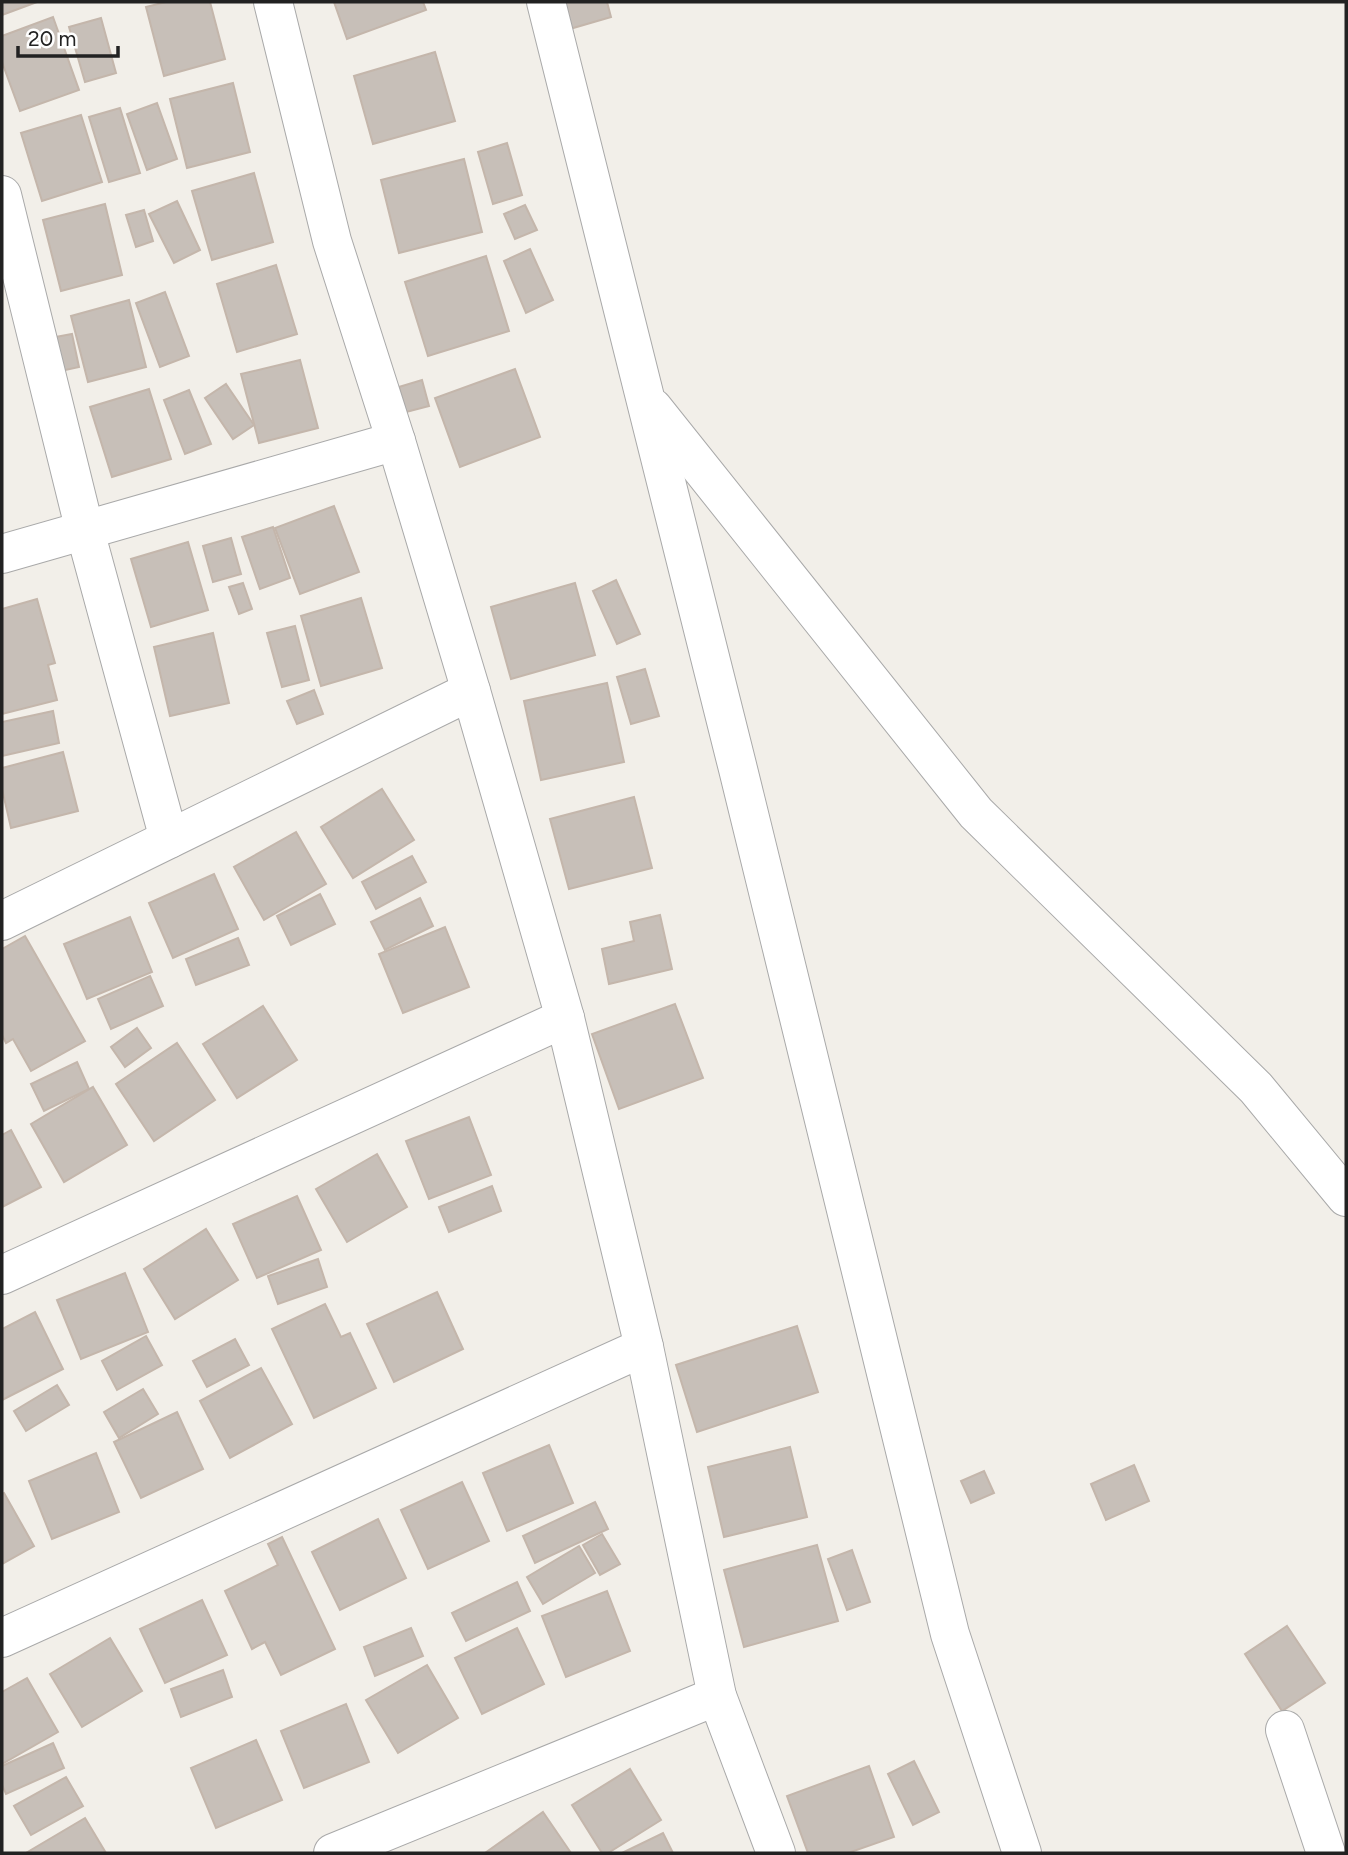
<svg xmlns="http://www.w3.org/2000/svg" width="1348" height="1855" font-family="Figtree,sans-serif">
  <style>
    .building { fill: #c7bfb8; stroke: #c4b6ab; stroke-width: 2 }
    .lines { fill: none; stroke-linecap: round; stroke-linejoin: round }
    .minor-casing { stroke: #a9a9a9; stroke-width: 40 }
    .minor { stroke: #fff; stroke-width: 38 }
  </style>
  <rect width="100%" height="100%" fill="#f2efe9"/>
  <!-- building -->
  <g class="building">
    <polygon points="2,2 37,2 2,15"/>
    <polygon points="166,2 210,2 225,59 164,76 146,7"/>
    <polygon points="334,2 423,2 426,10 347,39"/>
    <polygon points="562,2 607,2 611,17 556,33"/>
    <polygon points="53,17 79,90 20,111 2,62 2,36"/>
    <polygon points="101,18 116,73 85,82 69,27"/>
    <polygon points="435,52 455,121 373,144 354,76"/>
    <polygon points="233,83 250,152 187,168 170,99"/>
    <polygon points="157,103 177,159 147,170 127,114"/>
    <polygon points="120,108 140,173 109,182 89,117"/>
    <polygon points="81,115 102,182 42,201 21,133"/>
    <polygon points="507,143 522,195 493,204 478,152"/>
    <polygon points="464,159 482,232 399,253 381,180"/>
    <polygon points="254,173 273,242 212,260 192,191"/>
    <polygon points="177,201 200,250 174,263 149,214"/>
    <polygon points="105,204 122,275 61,291 43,220"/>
    <polygon points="525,205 537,230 515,239 504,214"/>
    <polygon points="144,210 153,241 136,247 126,215"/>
    <polygon points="530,249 553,300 526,313 504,261"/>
    <polygon points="486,256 509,331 428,356 405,282"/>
    <polygon points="276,265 297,334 237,352 217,284"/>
    <polygon points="165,292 189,356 160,367 136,303"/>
    <polygon points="129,300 146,367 88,382 71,316"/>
    <polygon points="72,334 79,367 56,372 50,338"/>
    <polygon points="300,360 318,428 259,443 241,374"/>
    <polygon points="515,369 540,437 460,467 435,398"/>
    <polygon points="422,380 429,406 406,412 399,387"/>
    <polygon points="226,384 254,425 233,439 205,398"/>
    <polygon points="149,389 171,459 112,477 90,407"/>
    <polygon points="189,390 211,444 185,454 164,400"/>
    <polygon points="334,506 359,572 300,594 275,528"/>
    <polygon points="273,527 290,578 260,589 242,537"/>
    <polygon points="231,538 241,574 213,582 203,546"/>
    <polygon points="188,542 208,610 151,627 131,559"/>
    <polygon points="616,580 640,634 617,644 593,591"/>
    <polygon points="243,583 252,609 239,614 229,587"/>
    <polygon points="575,583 595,655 511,679 491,607"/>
    <polygon points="361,598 382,668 321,686 301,616"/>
    <polygon points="37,599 55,663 48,665 57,700 2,714 2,609"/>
    <polygon points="295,626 309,680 282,687 267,633"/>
    <polygon points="213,633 229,703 170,716 154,647"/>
    <polygon points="645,669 659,716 631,724 617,677"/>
    <polygon points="607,683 624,762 541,780 524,701"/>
    <polygon points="314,690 323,714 297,724 287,701"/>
    <polygon points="53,711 59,743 2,756 2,722"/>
    <polygon points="63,752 78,811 11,828 2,789 2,768"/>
    <polygon points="382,789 414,840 353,878 321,827"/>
    <polygon points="634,797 652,868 569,889 550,819"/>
    <polygon points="296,832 326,884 264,920 234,867"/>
    <polygon points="412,856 426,882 376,909 362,882"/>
    <polygon points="214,874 238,929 173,958 149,903"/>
    <polygon points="320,894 335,924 291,945 277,916"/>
    <polygon points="420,898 433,926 385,950 371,922"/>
    <polygon points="660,915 672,969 609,984 602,949 634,941 630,922"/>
    <polygon points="130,917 152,972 87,999 64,944"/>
    <polygon points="445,927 469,987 403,1013 379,954"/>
    <polygon points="25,936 85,1041 31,1071 13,1039 6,1043 2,1035 2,949"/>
    <polygon points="238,938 249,965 196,985 186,959"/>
    <polygon points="150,976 163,1006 111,1029 98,999"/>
    <polygon points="675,1004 703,1078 619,1109 592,1034"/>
    <polygon points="263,1006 297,1060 237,1098 203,1044"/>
    <polygon points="137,1028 151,1048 125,1067 111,1047"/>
    <polygon points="177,1043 215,1100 154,1141 116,1084"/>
    <polygon points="77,1062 89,1089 44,1111 31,1084"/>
    <polygon points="93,1087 127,1145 64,1182 31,1124"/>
    <polygon points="469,1117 491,1175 429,1199 406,1141"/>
    <polygon points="11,1130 41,1187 2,1207 2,1135"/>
    <polygon points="377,1154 407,1207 347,1242 316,1189"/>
    <polygon points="492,1186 501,1211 449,1232 439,1207"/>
    <polygon points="297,1196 321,1250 257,1278 233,1224"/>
    <polygon points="206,1229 238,1280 175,1319 144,1269"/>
    <polygon points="318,1259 327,1287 278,1304 268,1276"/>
    <polygon points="125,1273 148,1332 81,1359 57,1300"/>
    <polygon points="437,1292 463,1349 394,1382 367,1324"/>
    <polygon points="325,1304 341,1337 350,1333 376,1388 314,1418 272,1329"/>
    <polygon points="35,1312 63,1369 2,1400 2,1329"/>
    <polygon points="797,1326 818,1392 697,1432 676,1365"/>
    <polygon points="146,1336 162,1365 117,1390 102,1361"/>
    <polygon points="235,1339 249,1365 207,1387 193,1361"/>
    <polygon points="261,1368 292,1424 230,1458 200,1401"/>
    <polygon points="57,1385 69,1405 26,1431 14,1411"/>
    <polygon points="143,1389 158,1414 119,1438 104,1412"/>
    <polygon points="177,1412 203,1469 141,1498 114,1442"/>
    <polygon points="549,1445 573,1503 507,1531 483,1473"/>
    <polygon points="790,1447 807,1517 724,1537 708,1467"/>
    <polygon points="96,1453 119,1512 52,1539 29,1481"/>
    <polygon points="1134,1465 1149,1501 1106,1520 1091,1484"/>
    <polygon points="984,1471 994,1493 971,1503 961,1481"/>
    <polygon points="462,1482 489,1541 428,1569 401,1510"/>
    <polygon points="4,1493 34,1546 2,1564 2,1494"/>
    <polygon points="595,1502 608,1529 535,1563 523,1536"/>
    <polygon points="378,1519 406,1578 340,1610 312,1552"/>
    <polygon points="602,1534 620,1564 600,1575 583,1545"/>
    <polygon points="282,1537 335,1649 281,1675 265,1642 252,1649 225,1591 278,1565 268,1544"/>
    <polygon points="817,1545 838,1621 744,1647 724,1570"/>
    <polygon points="579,1546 595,1573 543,1604 527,1577"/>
    <polygon points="852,1550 870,1602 847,1610 828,1559"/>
    <polygon points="517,1582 530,1611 466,1641 452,1613"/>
    <polygon points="607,1591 630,1651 566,1677 542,1616"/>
    <polygon points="202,1600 227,1655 165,1683 140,1629"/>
    <polygon points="1287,1626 1325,1683 1282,1711 1245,1654"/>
    <polygon points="411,1628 423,1656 375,1676 364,1647"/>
    <polygon points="517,1628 544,1684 482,1714 455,1658"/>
    <polygon points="110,1638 142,1691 82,1727 50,1674"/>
    <polygon points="427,1665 458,1718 398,1753 366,1700"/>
    <polygon points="223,1670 232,1697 181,1717 171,1689"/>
    <polygon points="27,1678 58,1732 2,1764 2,1692"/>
    <polygon points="346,1704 369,1762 304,1788 281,1731"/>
    <polygon points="256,1740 282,1800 216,1828 191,1768"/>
    <polygon points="53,1743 64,1768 6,1794 2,1785 2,1766"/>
    <polygon points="914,1761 939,1812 913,1825 888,1774"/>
    <polygon points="869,1766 894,1837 848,1853 808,1853 787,1796"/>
    <polygon points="630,1769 661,1820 608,1853 602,1853 572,1805"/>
    <polygon points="66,1777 83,1806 31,1835 14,1806"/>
    <polygon points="543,1812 571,1853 485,1853"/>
    <polygon points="85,1818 106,1853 26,1853"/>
    <polygon points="663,1833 673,1853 622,1853"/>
  </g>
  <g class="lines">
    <defs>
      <g id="minor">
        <polyline points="273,2 332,241 396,441 471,691 565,1018 644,1347 717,1696 776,1853"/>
        <polyline points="546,2 738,769 950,1634 1022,1853"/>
        <polyline points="2,195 85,531 169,839"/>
        <polyline points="653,408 976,813 1256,1088 1346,1197"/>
        <polyline points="2,554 396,441"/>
        <polyline points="2,921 471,691"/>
        <polyline points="2,1275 565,1018"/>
        <polyline points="2,1638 644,1347"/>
        <polyline points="1285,1730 1326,1853"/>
        <polyline points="333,1853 717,1696"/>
      </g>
    </defs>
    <!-- minor casing -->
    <use href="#minor" class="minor-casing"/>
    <!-- minor -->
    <use href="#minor" class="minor"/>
  </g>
  <!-- border -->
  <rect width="1348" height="1855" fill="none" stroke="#222222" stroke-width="7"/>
  <!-- scale -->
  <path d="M18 46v10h100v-10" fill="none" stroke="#222222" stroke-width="3.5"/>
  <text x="28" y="46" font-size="21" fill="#222222" stroke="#ffffff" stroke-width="5" paint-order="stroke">20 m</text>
</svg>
